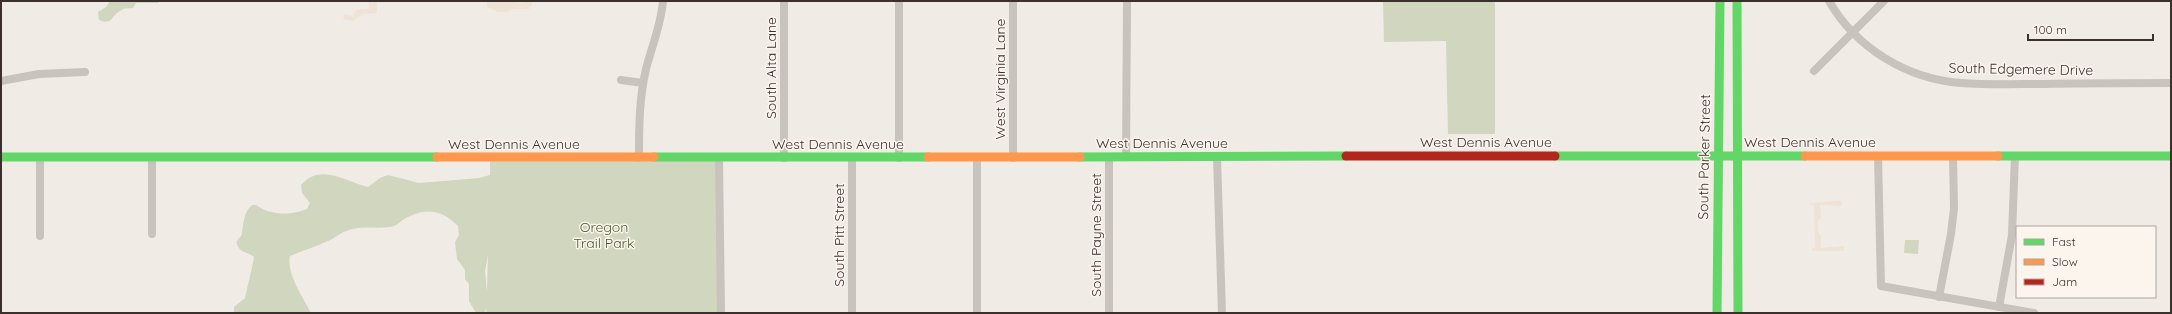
<svg xmlns="http://www.w3.org/2000/svg" width="2172" height="314" font-family="Quicksand,sans-serif">
  <style>
    .green { fill: #d1d6bf; fill-rule: evenodd }
    .plaza { fill: #eee3d5 }
    .lines { fill: none; stroke-linecap: round; stroke-linejoin: round }
    .street { stroke: #c9c3be; stroke-width: 8 }
    .fast { stroke: #63d668; stroke-width: 9 }
    .slow { stroke: #ff974d; stroke-width: 9 }
    .jam { stroke: #b3261e; stroke-width: 9 }
    .labels { text-anchor: middle; dominant-baseline: central; stroke-width: 3; stroke-linejoin: round; paint-order: stroke }
    .street-label { font-size: 14px; fill: #3b302b; stroke: #fbf5ee }
    .park-label { font-size: 14px; fill: #4a5a2e; stroke: #fbf5ee }
  </style>
  <rect width="100%" height="100%" fill="#f0ebe5"/>
  <!-- green -->
  <g class="green">
    <path d="M110,1H160L158,3H136L133,8C128,9 125,7 120,11C111,16 112,26 99,20L98,12L106,7Z"/>
    <polygon points="1383,1 1495,1 1495,134 1448,134 1446,41 1384,42"/>
    <path d="M490,157L719,158L721,313H487L486,308L485,313H476L469,301V284L465,279V270L457,259L455,242L459,235L458,226C443,211 429,207 408,217C401,220 398,226 390,227C377,229 365,226 353,229C342,231 337,237 328,241C316,247 303,250 290,256C286,273 303,297 311,313H234V307L245,298L253,263L254,257C249,252 239,253 237,244C235,240 241,238 242,234C243,224 244,212 252,205H256C269,215 291,216 307,209L310,203L302,193L301,185C320,162 347,182 368,187L380,178L388,175L419,183L479,178L490,175ZM488,254L487,293L485,271Z"/>
    <polygon points="1905,240 1919,240 1918,254 1904,253"/>
  </g>
  <!-- plaza -->
  <g class="plaza">
    <polygon points="487,1 516,1 519,3 532,1 532,4 529,9 512,9 507,12 498,12 487,7"/>
    <polygon points="369,2 377,2 377,13 362,14 353,21 343,19 345,14 353,17 356,10 369,9"/>
    <polygon points="1839,201 1842,201 1842,206 1820,205 1821,217 1818,221 1818,232 1821,236 1821,248 1844,246 1844,251 1812,251 1812,248 1815,247 1814,205 1810,205 1810,203"/>
  </g>
  <g class="lines">
    <!-- street -->
    <g class="street">
      <polyline points="784,1 784,158"/>
      <polyline points="1013,1 1013,158"/>
      <path d="M1829,1C1856,48 1907,79 1961,83C1988,85 2016,84 2043,84C2086,83 2128,83 2171,83"/>
      <polyline points="1814,71 1884,1"/>
      <polyline points="621,80 643,83"/>
      <polyline points="1,81 39,74 85,72"/>
      <polyline points="1878,156 1881,286 2034,313"/>
      <polyline points="152,157 152,234"/>
      <polyline points="1109,157 1109,313"/>
      <polyline points="1126,157 1127,1"/>
      <polyline points="1217,157 1222,313"/>
      <path d="M639,158C639,128 639,99 646,69C652,46 661,25 663,1"/>
      <polyline points="719,158 721,313"/>
      <polyline points="852,158 852,313"/>
      <polyline points="899,158 899,1"/>
      <polyline points="977,158 977,313"/>
      <polyline points="40,236 40,158"/>
      <polyline points="1939,297 1951,234 1954,208 1953,156"/>
      <polyline points="1999,307 2012,235 2015,156"/>
    </g>
    <!-- fast -->
    <g class="fast">
      <polyline points="1737,1 1738,313"/>
      <polyline points="1555,156 1805,156"/>
      <polyline points="1998,156 2171,156"/>
      <polyline points="1,157 437,157"/>
      <polyline points="654,157 928,157"/>
      <polyline points="1080,157 1346,156"/>
      <polyline points="1717,313 1720,1"/>
    </g>
    <!-- slow -->
    <g class="slow">
      <polyline points="1805,156 1998,156"/>
      <polyline points="437,157 654,157"/>
      <polyline points="928,157 1080,157"/>
    </g>
    <!-- jam -->
    <polyline class="jam" points="1346,156 1555,156"/>
  </g>
  <g class="labels">
    <!-- street labels -->
    <g class="street-label">
      <text transform="translate(771 68) rotate(-90)">South Alta Lane</text>
      <text transform="translate(2021 69) rotate(1)">South Edgemere Drive</text>
      <text transform="translate(1000 79) rotate(-90)">West Virginia Lane</text>
      <text x="1486" y="142">West Dennis Avenue</text>
      <text x="1810" y="142">West Dennis Avenue</text>
      <text x="1162" y="143">West Dennis Avenue</text>
      <text x="514" y="144">West Dennis Avenue</text>
      <text x="838" y="144">West Dennis Avenue</text>
      <text transform="translate(1704 157) rotate(-89)">South Parker Street</text>
      <text transform="translate(839 235) rotate(-90)">South Pitt Street</text>
      <text transform="translate(1096 235) rotate(-90)">South Payne Street</text>
    </g>
    <!-- park labels -->
    <g class="park-label">
      <text x="604" y="227">Oregon<tspan x="604" dy="16">Trail Park</tspan></text>
    </g>
  </g>
  <!-- border -->
  <rect width="2172" height="314" fill="none" stroke="#3b302b" stroke-width="4"/>
  <!-- legend -->
  <rect x="2016" y="226" width="140" height="72" fill="#fbf5ee" stroke="#aea6a0"/>
  <rect x="2024" y="239" width="20" height="6" fill="#63d668" stroke="#aea6a0"/>
  <text x="2052" y="246" font-size="12" fill="#3b302b">Fast</text>
  <rect x="2024" y="259" width="20" height="6" fill="#ff974d" stroke="#aea6a0"/>
  <text x="2052" y="266" font-size="12" fill="#3b302b">Slow</text>
  <rect x="2024" y="279" width="20" height="6" fill="#b3261e" stroke="#aea6a0"/>
  <text x="2052" y="286" font-size="12" fill="#3b302b">Jam</text>
  <!-- scale -->
  <path d="M2028 34v6h125v-6" fill="none" stroke="#3b302b" stroke-width="2"/>
  <text x="2034" y="34" font-size="12" fill="#3b302b" stroke="#fbf5ee" stroke-width="3" paint-order="stroke">100 m</text>
</svg>
